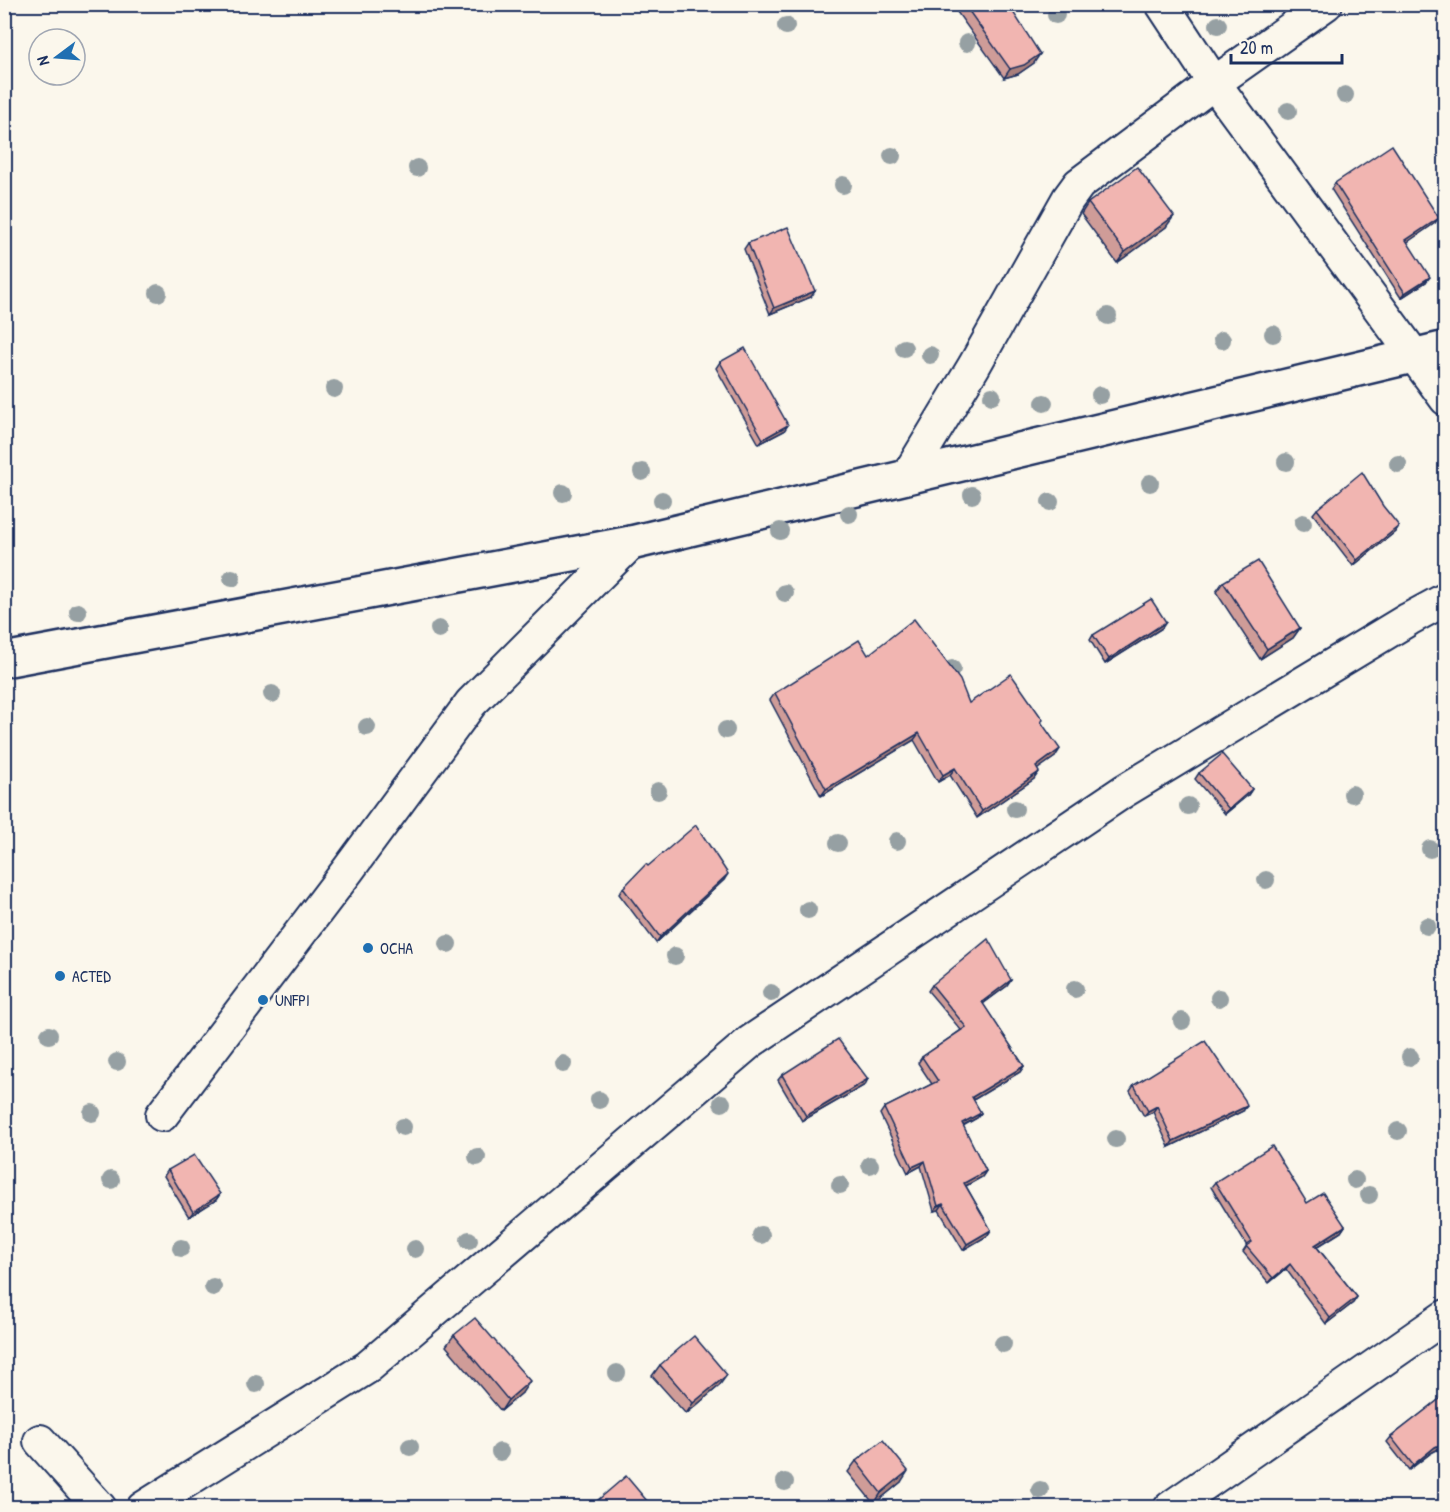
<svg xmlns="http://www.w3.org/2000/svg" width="1450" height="1512" font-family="'Patrick Hand',sans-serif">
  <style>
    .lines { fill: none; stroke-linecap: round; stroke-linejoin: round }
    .minor-casing { stroke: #1b2f5e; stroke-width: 36 }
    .secondary-casing { stroke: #1b2f5e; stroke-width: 38 }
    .primary-casing { stroke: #1b2f5e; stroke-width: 38 }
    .minor { stroke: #fbf7ec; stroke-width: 32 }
    .secondary { stroke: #fbf7ec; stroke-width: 33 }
    .primary { stroke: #fbf7ec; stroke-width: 33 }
    .tree { fill: #96a0a3 }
    .wall { fill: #cf9c98; stroke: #1b2f5e; stroke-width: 1.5 }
    .shaded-wall { fill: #a97f7c; stroke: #1b2f5e; stroke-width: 1.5 }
    .building { fill: #f1b5b1; stroke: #1b2f5e; stroke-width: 1.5 }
    .poi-dot { fill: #1f6fb2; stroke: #fbf7ec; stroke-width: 2 }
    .labels { text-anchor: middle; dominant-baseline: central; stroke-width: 4.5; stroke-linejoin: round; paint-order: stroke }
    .poi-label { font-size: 16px; fill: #1b2f5e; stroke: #fbf7ec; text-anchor: start }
  </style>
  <rect width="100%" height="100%" fill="#fbf7ec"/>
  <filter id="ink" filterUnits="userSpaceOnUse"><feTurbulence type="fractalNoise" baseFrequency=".0167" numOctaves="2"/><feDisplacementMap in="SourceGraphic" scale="12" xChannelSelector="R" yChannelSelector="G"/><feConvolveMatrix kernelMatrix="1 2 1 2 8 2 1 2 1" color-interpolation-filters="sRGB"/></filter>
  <g filter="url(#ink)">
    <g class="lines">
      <defs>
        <g id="minor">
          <polyline points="1162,4 1214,83 1446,399"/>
          <polyline points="907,477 974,366 1068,199 1079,184 1214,83 1326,4"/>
          <polyline points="162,1115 348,870 471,703 631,543"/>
          <polyline points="40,1441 100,1508"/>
          <polyline points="143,1508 368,1367 750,1042 1124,791 1409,619 1446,599"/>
          <polyline points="1170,1508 1446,1316"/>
        </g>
        <polyline id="secondary" points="631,543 1446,348"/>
        <polyline id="primary" points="4,660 631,543"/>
      </defs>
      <!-- minor casing -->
      <use href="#minor" class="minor-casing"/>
      <!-- secondary casing -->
      <use href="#secondary" class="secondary-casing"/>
      <!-- primary casing -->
      <use href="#primary" class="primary-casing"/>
      <!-- minor -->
      <use href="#minor" class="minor"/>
      <!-- secondary -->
      <use href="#secondary" class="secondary"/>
      <!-- primary -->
      <use href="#primary" class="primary"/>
    </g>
    <!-- trees -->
    <g class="tree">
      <circle cx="1056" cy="15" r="9"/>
      <circle cx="1218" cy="25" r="9"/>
      <circle cx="786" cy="26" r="9"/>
      <circle cx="967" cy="43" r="9"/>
      <circle cx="1345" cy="95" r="9"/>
      <circle cx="1288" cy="111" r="9"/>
      <circle cx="892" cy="156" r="9"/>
      <circle cx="417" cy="168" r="9"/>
      <circle cx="843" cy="185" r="9"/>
      <circle cx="158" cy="293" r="9"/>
      <circle cx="1108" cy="316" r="9"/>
      <circle cx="1273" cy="334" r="9"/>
      <circle cx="1222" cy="340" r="9"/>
      <circle cx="904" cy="348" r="9"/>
      <circle cx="930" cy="355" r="9"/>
      <circle cx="334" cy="389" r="9"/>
      <circle cx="1100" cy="395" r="9"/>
      <circle cx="992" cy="396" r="9"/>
      <circle cx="1044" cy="403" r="9"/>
      <circle cx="1286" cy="462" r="9"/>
      <circle cx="1398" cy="464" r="9"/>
      <circle cx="642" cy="472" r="9"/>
      <circle cx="1150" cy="483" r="9"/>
      <circle cx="563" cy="493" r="9"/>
      <circle cx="972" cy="495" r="9"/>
      <circle cx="662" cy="500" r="9"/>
      <circle cx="1050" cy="502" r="9"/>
      <circle cx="849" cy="514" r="9"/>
      <circle cx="1303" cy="523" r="9"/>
      <circle cx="780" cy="531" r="9"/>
      <circle cx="232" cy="578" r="9"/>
      <circle cx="785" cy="593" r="9"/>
      <circle cx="78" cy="612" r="9"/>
      <circle cx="439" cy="629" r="9"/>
      <circle cx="952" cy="669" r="9"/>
      <circle cx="272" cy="694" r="9"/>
      <circle cx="367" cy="727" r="9"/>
      <circle cx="726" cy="730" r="9"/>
      <circle cx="658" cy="791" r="9"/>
      <circle cx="1352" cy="794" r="9"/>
      <circle cx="1188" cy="806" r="9"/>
      <circle cx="1015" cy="809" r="9"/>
      <circle cx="897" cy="841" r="9"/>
      <circle cx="838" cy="843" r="9"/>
      <circle cx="1430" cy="849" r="9"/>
      <circle cx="1266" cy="880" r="9"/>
      <circle cx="808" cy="910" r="9"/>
      <circle cx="1427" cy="926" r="9"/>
      <circle cx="448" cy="944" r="9"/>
      <circle cx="675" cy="956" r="9"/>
      <circle cx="1075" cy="989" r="9"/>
      <circle cx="771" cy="993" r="9"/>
      <circle cx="1219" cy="998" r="9"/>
      <circle cx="1182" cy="1021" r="9"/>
      <circle cx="49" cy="1035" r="9"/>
      <circle cx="1410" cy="1057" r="9"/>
      <circle cx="117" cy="1062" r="9"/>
      <circle cx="563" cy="1064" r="9"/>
      <circle cx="599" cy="1100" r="9"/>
      <circle cx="722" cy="1103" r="9"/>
      <circle cx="92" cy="1113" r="9"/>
      <circle cx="403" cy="1127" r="9"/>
      <circle cx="1398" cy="1131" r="9"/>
      <circle cx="1116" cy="1139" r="9"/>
      <circle cx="477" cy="1157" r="9"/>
      <circle cx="870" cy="1165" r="9"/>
      <circle cx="111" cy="1180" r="9"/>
      <circle cx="1355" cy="1180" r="9"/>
      <circle cx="840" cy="1185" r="9"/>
      <circle cx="1369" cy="1195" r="9"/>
      <circle cx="761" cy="1235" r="9"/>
      <circle cx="469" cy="1240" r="9"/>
      <circle cx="181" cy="1248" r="9"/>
      <circle cx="415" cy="1249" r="9"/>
      <circle cx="213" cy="1287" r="9"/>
      <circle cx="1003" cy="1344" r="9"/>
      <circle cx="617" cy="1373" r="9"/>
      <circle cx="256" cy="1384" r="9"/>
      <circle cx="410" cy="1447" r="9"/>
      <circle cx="500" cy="1452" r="9"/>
      <circle cx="785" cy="1482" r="9"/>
      <circle cx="1040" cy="1490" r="9"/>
    </g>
    <!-- wall -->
    <g class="wall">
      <polygon points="962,4 1008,4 1034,63 1018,74 1004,78 957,12"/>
      <polygon points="1335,183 1435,223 1407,242 1426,282 1401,298 1331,189"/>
      <polygon points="1088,203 1166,227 1117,263 1081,214"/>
      <polygon points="748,243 815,291 811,297 770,314 744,249"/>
      <polygon points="720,362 784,431 759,444 716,368"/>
      <polygon points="1317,509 1399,526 1395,532 1353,566 1313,514"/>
      <polygon points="1223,582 1300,628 1293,638 1260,659 1216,592"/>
      <polygon points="1162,628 1105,664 1090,640 1093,635"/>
      <polygon points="868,655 969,703 1042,723 1055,757 1037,769 1034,779 977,818 950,775 938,782 914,740 821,796 770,700 775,693"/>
      <polygon points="1199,773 1252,789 1248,795 1225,814 1195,779"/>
      <polygon points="648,866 724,880 656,943 619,894 623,888"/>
      <polygon points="1011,980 1007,986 983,1004 1024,1066 1020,1072 973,1100 981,1113 977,1118 963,1126 986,1171 982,1177 966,1186 991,1230 987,1236 963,1250 939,1210 934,1211 921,1166 908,1173 880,1114 884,1108 932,1084 918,1063 922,1057 961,1030 928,991 932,985"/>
      <polygon points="782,1075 865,1085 802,1121 778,1080"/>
      <polygon points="1134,1085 1243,1111 1169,1147 1153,1112 1144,1116 1130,1091"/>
      <polygon points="168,1170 220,1194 216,1200 189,1217 164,1176"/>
      <polygon points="1215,1182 1307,1203 1345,1226 1341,1232 1317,1247 1357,1297 1353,1303 1326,1324 1286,1269 1269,1283 1243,1252 1247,1246 1211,1187"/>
      <polygon points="454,1335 522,1393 501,1411 446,1346"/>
      <polygon points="660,1365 719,1386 686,1414 652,1376"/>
      <polygon points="1446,1394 1446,1445 1431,1453 1409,1470 1387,1442 1391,1437"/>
      <polygon points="856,1461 901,1482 874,1504 848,1472"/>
    </g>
    <!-- shaded-wall -->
    <g class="shaded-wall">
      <polygon points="1040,54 1034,63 1018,74 1004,78 1010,69"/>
      <polygon points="1174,216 1166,227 1117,263 1125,252"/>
      <polygon points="1439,218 1435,223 1402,246 1406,240"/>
      <polygon points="1430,277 1426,282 1401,298 1405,293"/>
      <polygon points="815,291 811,297 770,314 774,308"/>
      <polygon points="788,425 784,431 759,444 763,439"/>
      <polygon points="1399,526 1395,532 1353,566 1357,560"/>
      <polygon points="1166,622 1162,628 1105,664 1109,659"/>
      <polygon points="1300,628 1293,638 1260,659 1267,649"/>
      <polygon points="919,733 914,740 821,796 826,789"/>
      <polygon points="1060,749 1055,757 1031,774 1036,767"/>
      <polygon points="955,768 950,775 938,782 943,775"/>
      <polygon points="1039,772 1034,779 977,818 982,811"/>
      <polygon points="1252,789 1248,795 1225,814 1229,809"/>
      <polygon points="728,874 724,880 656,943 660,937"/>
      <polygon points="1011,980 1007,986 978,1007 982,1002"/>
      <polygon points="1024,1066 1020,1072 968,1103 972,1097"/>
      <polygon points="868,1079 865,1085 802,1121 806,1116"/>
      <polygon points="1157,1106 1153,1112 1144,1116 1148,1111"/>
      <polygon points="1247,1106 1243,1111 1169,1147 1173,1141"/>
      <polygon points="981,1113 977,1118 958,1128 962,1123"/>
      <polygon points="925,1161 921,1166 908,1173 912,1167"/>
      <polygon points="986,1171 982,1177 960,1189 964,1183"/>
      <polygon points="220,1194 216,1200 189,1217 193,1212"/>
      <polygon points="943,1204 939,1210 934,1211 938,1206"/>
      <polygon points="1345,1226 1341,1232 1312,1250 1315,1245"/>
      <polygon points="991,1230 987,1236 963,1250 967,1244"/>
      <polygon points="1290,1264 1286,1269 1269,1283 1273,1278"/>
      <polygon points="1357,1297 1353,1303 1326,1324 1330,1318"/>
      <polygon points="727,1375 719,1386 686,1414 693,1403"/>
      <polygon points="530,1381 522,1393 501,1411 508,1400"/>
      <polygon points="1446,1442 1446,1445 1431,1453 1409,1470 1413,1465 1435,1447"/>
      <polygon points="908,1471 901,1482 874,1504 881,1493"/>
    </g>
    <!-- building -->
    <g class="building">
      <polygon points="964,4 1008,4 1040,54 1024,65 1010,69"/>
      <polygon points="1392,145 1439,218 1406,240 1430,277 1405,293 1335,183"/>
      <polygon points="1137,167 1174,216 1125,252 1088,203"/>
      <polygon points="788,227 815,291 774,308 748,243"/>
      <polygon points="745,348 788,425 763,439 720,362"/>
      <polygon points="1362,472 1383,506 1399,526 1357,560 1317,509"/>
      <polygon points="1258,561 1300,628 1267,649 1223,582"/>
      <polygon points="1151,599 1166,622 1109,659 1093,635"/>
      <polygon points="914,619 960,680 969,703 1011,674 1043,720 1041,722 1060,749 1036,767 1039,772 982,811 955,768 943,775 919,733 826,789 775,693 859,640 868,655"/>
      <polygon points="1222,754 1252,789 1229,809 1199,773"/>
      <polygon points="696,825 728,874 660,937 623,888 646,864 648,866"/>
      <polygon points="988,939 1011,980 982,1002 1024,1066 972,1097 981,1113 962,1123 986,1171 964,1183 991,1230 967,1244 943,1204 938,1206 925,1161 912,1167 884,1108 938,1081 922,1057 966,1027 932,985"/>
      <polygon points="838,1039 868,1079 806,1116 782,1075"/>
      <polygon points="1205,1041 1245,1100 1247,1106 1173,1141 1157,1106 1148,1111 1134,1085"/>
      <polygon points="1272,1146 1307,1203 1323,1193 1345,1226 1315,1245 1357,1297 1330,1318 1290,1264 1273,1278 1246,1246 1252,1242 1215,1182"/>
      <polygon points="194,1155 220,1194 193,1212 168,1170"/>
      <polygon points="475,1318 530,1381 508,1400 454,1335"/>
      <polygon points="694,1336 727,1375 693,1403 660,1365"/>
      <polygon points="1446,1394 1446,1442 1435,1447 1413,1465 1391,1437"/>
      <polygon points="883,1440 908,1471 881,1493 856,1461"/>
      <polygon points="626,1476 653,1508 593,1508 591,1506"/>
    </g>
  </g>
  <!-- markers -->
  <g class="poi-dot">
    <circle cx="368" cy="948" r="6"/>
    <circle cx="60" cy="976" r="6"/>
    <circle cx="263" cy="1000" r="6"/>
  </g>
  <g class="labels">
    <!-- poi labels -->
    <g class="poi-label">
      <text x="380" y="948">OCHA</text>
      <text x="72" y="976">ACTED</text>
      <text x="275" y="1000">UNFPI</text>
    </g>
  </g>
  <!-- margin -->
  <rect width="1450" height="1512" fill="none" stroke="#fbf7ec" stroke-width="24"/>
  <rect x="12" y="12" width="1426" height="1488" fill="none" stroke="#1b2f5e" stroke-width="2" filter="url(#ink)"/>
  <!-- north arrow -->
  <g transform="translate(57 57) rotate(254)"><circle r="28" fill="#fbf7ec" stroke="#a1a7b3" stroke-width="1.5"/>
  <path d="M0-4.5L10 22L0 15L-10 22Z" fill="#1f6fb2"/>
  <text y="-9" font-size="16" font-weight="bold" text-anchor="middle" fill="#1b2f5e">N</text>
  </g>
  <!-- scale -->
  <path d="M1231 54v9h111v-9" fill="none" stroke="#1b2f5e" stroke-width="3"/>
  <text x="1240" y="54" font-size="18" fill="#1b2f5e" stroke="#fbf7ec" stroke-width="4.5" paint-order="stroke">20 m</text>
</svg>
